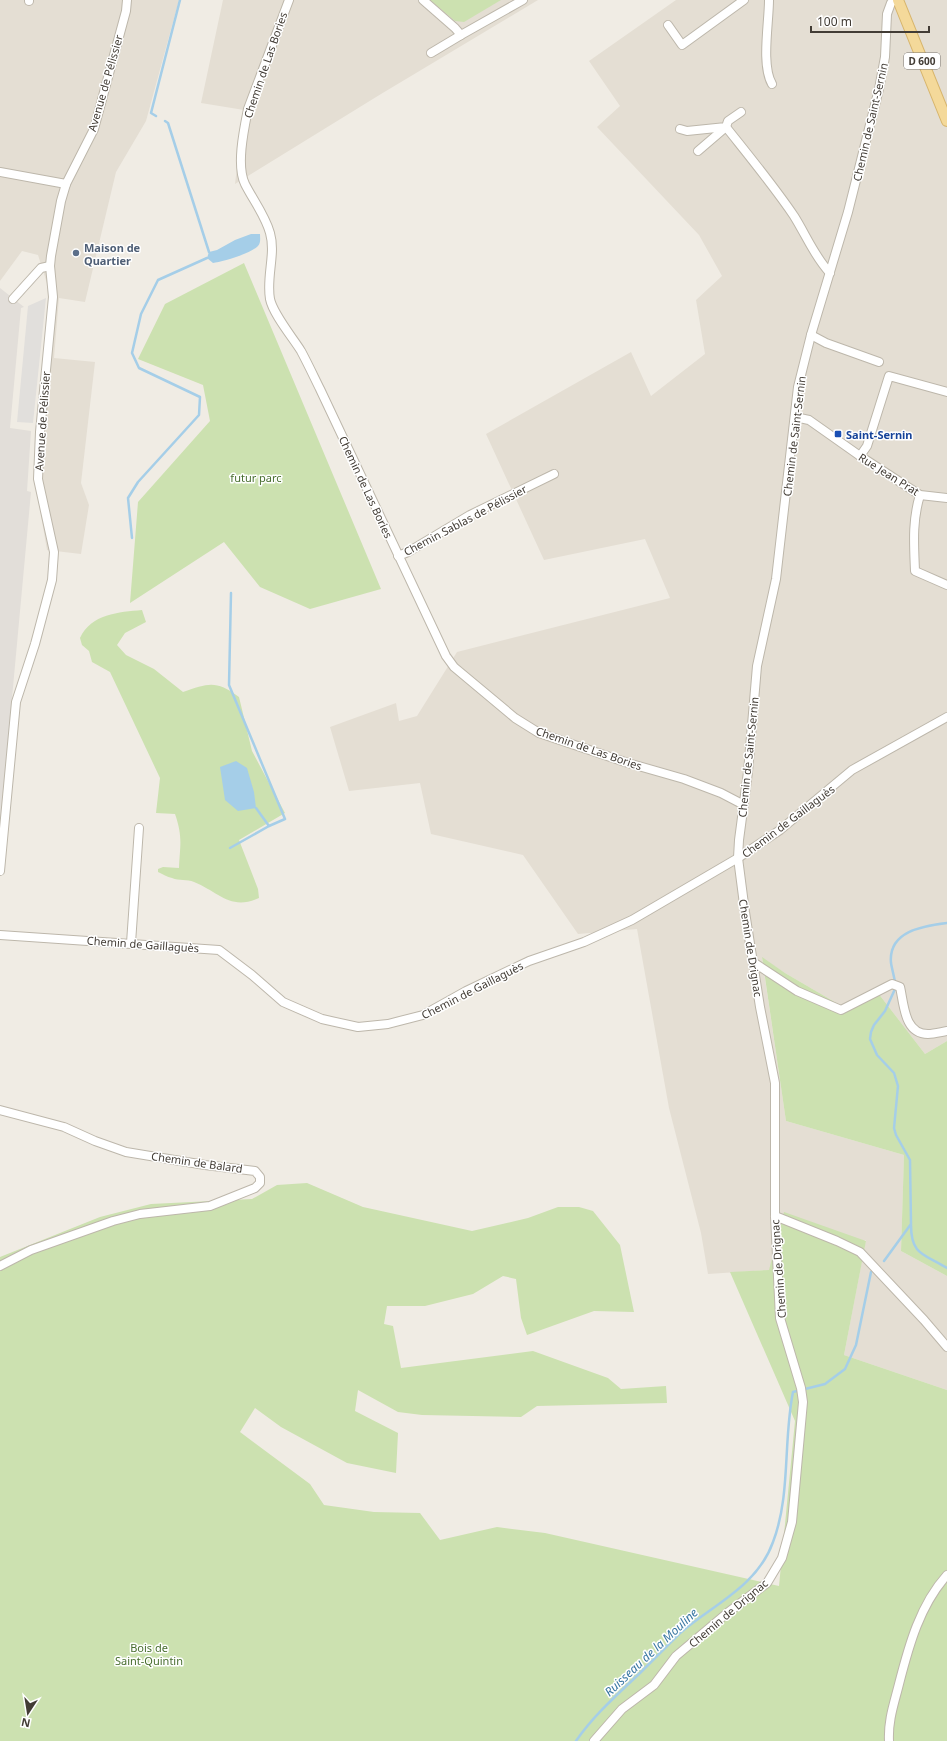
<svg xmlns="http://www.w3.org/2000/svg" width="947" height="1741" font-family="'Noto Sans',sans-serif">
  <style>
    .residential { fill: #e4ded3 }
    .industrial { fill: #e2ded9 }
    .green { fill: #cce1b0 }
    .parking { fill: #e1dfdc }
    .water { fill: #a5cee8 }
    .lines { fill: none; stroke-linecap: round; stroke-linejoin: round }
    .stream { stroke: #a5cee8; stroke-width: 2.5 }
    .minor-casing { stroke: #bdb7ab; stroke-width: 10 }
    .major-casing { stroke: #d7b56c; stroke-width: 12 }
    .minor { stroke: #fff; stroke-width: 8 }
    .major { stroke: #f4d99a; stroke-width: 10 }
    .service-dot { fill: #5c6f8a; stroke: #fff; stroke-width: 1.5 }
    .transit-dot { fill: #1a4fb4; stroke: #fff; stroke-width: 1.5 }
    .labels { text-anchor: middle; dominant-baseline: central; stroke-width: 3; stroke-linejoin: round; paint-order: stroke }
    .shield { fill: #fff; stroke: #7b7672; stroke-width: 1 }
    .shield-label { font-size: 10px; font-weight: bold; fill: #423c35 }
    .street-label { font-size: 11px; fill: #423c35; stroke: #fff }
    .service-label { font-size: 11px; font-weight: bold; fill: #4e5e75; stroke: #fff; text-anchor: start }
    .transit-label { font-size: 11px; font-weight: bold; fill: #164399; stroke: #fff; text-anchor: start }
    .park-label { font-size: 11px; fill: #476d2e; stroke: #fff }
    .water-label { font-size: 12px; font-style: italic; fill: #3977a2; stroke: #fff }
  </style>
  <rect width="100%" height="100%" fill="#f0ece4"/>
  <!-- residential -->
  <g class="residential">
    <polygon points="0,0 179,0 146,121 116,172 85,302 59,298 54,358 95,362 81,483 89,505 81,554 47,550 34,475 50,293 38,255 22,251 0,281"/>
    <polygon points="223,0 538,0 381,94 235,184 244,110 201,103"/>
    <polygon points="676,0 947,0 947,1041 925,1054 878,993 845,1008 785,973 762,958 786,1121 904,1155 901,1251 947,1276 947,1390 844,1355 866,1240 769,1270 708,1274 701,1233 669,1108 637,929 578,934 523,855 431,834 420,783 349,791 330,727 396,703 399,721 417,716 457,652 670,598 645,539 544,560 486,434 631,352 651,396 705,354 696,300 722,276 699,235 597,127 620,106 589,61"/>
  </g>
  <!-- industrial -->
  <polygon class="industrial" points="0,288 24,307 21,308 10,428 31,431 27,491 31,492 0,828"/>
  <!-- green -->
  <g class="green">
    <polygon points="430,0 501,0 464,22 455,21"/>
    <polygon points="244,263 381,589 310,609 260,587 224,542 130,603 138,502 210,421 203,385 138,359 165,304"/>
    <path d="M142,610L146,622L125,633L117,645L126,655L154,669L183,692C209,683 216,680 239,697L252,751L285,813L239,840L258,889L259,898C230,911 219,892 194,882C187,879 179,881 172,878C167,877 163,874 158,872V869L163,867L179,868C180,845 183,837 175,814L156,813L160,778L110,672L92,662L89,651L82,645L80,638C91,614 119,612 142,610Z"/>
    <polygon points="762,957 785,973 845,1008 878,993 925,1054 947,1041 947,1276 901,1251 904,1155 786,1121"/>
    <polygon points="307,1183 363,1207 472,1231 528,1218 558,1207 579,1207 593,1211 620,1245 634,1312 594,1311 527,1335 521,1318 516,1279 503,1276 473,1294 425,1306 387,1306 384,1324 393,1326 401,1368 533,1351 608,1378 621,1389 666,1386 667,1403 537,1406 521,1417 422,1415 398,1412 358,1390 355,1411 398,1433 396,1473 347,1463 281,1427 255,1408 240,1432 310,1484 324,1505 374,1512 420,1513 440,1540 497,1527 545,1533 779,1586 795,1421 730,1272 769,1270 784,1212 866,1241 844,1355 947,1390 947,1741 0,1741 0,1257 100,1217 151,1204 252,1199 277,1185"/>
  </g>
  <!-- parking -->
  <polygon class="parking" points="46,298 33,423 17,422 28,306"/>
  <!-- water -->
  <g class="water">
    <path d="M251,234H260C260,238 261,243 258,246C252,253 222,262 213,263L207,258L209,252L217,250L235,240Z"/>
    <polygon points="236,761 247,768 254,792 256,808 238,811 225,800 220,767"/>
  </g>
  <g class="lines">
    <!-- stream -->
    <g class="stream">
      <polyline points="156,116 151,113 180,0"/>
      <polyline points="165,121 168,123 209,252"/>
      <polyline points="132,538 128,498 138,482 199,415 200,397 139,368 132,353 141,314 158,280 207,258"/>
      <polyline points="231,593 229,685 285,819 269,826"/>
      <polyline points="230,848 269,826 256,808"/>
      <path d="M895,982C894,976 892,969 891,963C888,931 923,926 947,923"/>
      <path d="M911,1225C911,1256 925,1254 947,1268"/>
      <polyline points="884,1261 911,1224 910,1160 896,1135 894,1128 898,1086 894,1073 877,1055 870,1039 871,1032 874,1025 885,1011 895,989"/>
      <path d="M576,1741C594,1715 617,1695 640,1673C653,1660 666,1647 679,1634C712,1605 757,1587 773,1542C791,1495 783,1441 793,1392L825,1384L845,1369L856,1345L871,1272"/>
    </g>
    <defs>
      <g id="minor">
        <path d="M289,0L248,109C244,129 236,166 245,184C253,200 265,215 270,233C276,254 266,277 270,299C273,314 293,338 301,351C308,364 314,377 320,389L446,656L454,667L515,718L539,733L628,763L684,779L721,793L744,805"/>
        <polyline points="423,0 455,28 461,35"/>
        <path d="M769,0C769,23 761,65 772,84"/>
        <polyline points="29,1 29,0"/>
        <polyline points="668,25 682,45 744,0"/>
        <polyline points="431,53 461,35 523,0"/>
        <polyline points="680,129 687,131 726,127 728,121 741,112"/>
        <path d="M698,151L726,127C749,156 773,185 794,216C806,235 814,256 830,273"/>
        <polyline points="0,172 66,184"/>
        <polyline points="13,299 41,268 50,266"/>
        <polyline points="811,335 826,343 879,362"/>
        <polyline points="795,417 809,420 860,456 920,495 947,498"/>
        <polyline points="860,456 867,446 889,376 947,392"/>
        <path d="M920,495C912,521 914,545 915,571L947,585"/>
        <polyline points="398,556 408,552 470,515 554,474"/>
        <polyline points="0,871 16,702 35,644 52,580 54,552 38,479 40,432 53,297 50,266 51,256 61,201 66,184 94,129 126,11 127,0"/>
        <polyline points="0,935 219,950 252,975 283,1002 322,1019 358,1027 388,1024 423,1015 466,991 529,961 584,942 632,920 738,858 780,830 852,770 947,717"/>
        <polyline points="131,943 139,828"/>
        <path d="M753,962L797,991L841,1010L892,984L900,987C904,1004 904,1034 928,1034C934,1034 941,1032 947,1031"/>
        <polyline points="0,1110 64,1127 95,1141 126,1152 205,1165 255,1171 260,1177 260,1183 255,1188 210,1206 140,1214 113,1221 31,1250 0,1266"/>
        <polyline points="775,1216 837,1241 860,1252 924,1320 947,1347"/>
        <polyline points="594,1741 622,1709 654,1685 676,1656 726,1614 767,1583 782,1558 792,1522 803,1402 801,1388 780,1318 775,1216 775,1083 760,1007 745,912 738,858 739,840 748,772 757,666 776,579 798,387 811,335 848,212 879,89 885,57 887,14 891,3 894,0"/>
        <path d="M889,1741C888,1720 894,1704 899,1684C909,1645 920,1605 947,1575"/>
      </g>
      <polyline id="major" points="898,0 947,121"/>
    </defs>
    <!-- minor casing -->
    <use href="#minor" class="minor-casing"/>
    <!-- major casing -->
    <use href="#major" class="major-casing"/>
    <!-- minor -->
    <use href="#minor" class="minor"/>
    <!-- major -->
    <use href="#major" class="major"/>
  </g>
  <!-- markers -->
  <circle class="service-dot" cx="76" cy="253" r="4"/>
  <rect class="transit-dot" x="834" y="430" width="8" height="8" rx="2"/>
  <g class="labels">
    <!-- shield labels -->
    <rect class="shield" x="904" y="53" width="36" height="16" rx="3"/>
    <g class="shield-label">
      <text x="922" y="61">D 600</text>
    </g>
    <!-- street labels -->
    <g class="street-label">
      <text transform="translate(265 65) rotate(-71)">Chemin de Las Bories</text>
      <text transform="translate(105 83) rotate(-74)">Avenue de Pélissier</text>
      <text transform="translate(870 122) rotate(-77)">Chemin de Saint-Sernin</text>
      <text transform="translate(42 421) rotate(-86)">Avenue de Pélissier</text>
      <text transform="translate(794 436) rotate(-83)">Chemin de Saint-Sernin</text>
      <text transform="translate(889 474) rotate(32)">Rue Jean Prat</text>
      <text transform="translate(366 487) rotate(65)">Chemin de Las Bories</text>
      <text transform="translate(465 520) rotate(-28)">Chemin Sablas de Pélissier</text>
      <text transform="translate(589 748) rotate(19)">Chemin de Las Bories</text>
      <text transform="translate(748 757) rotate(-84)">Chemin de Saint-Sernin</text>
      <text transform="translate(788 821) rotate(-37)">Chemin de Gaillaguès</text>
      <text transform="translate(143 944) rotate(4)">Chemin de Gaillaguès</text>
      <text transform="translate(751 948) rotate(81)">Chemin de Drignac</text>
      <text transform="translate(472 990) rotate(-27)">Chemin de Gaillaguès</text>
      <text transform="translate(197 1162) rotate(8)">Chemin de Balard</text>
      <text transform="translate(778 1269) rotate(-94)">Chemin de Drignac</text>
      <text transform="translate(728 1613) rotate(-40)">Chemin de Drignac</text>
    </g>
    <!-- service labels -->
    <g class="service-label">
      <text x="84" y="247">Maison de<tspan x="84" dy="13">Quartier</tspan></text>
    </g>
    <!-- transit labels -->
    <g class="transit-label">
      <text x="846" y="434">Saint-Sernin</text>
    </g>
    <!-- park labels -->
    <g class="park-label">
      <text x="256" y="477">futur parc</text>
      <text x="149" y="1647">Bois de<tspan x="149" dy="13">Saint-Quintin</tspan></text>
    </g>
    <!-- water labels -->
    <g class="water-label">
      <text transform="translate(651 1652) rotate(-43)">Ruisseau de la Mouline</text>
    </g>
  </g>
  <!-- north arrow -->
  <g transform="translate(28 1713) rotate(192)" stroke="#ffffff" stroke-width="3" paint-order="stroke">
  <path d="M0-3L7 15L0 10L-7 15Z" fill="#423c35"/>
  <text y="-6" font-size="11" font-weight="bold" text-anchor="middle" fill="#423c35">N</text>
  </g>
  <!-- scale -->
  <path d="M811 26v6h118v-6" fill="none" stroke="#423c35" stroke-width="2"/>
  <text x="817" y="26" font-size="12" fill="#423c35" stroke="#ffffff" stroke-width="3" paint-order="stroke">100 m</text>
</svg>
